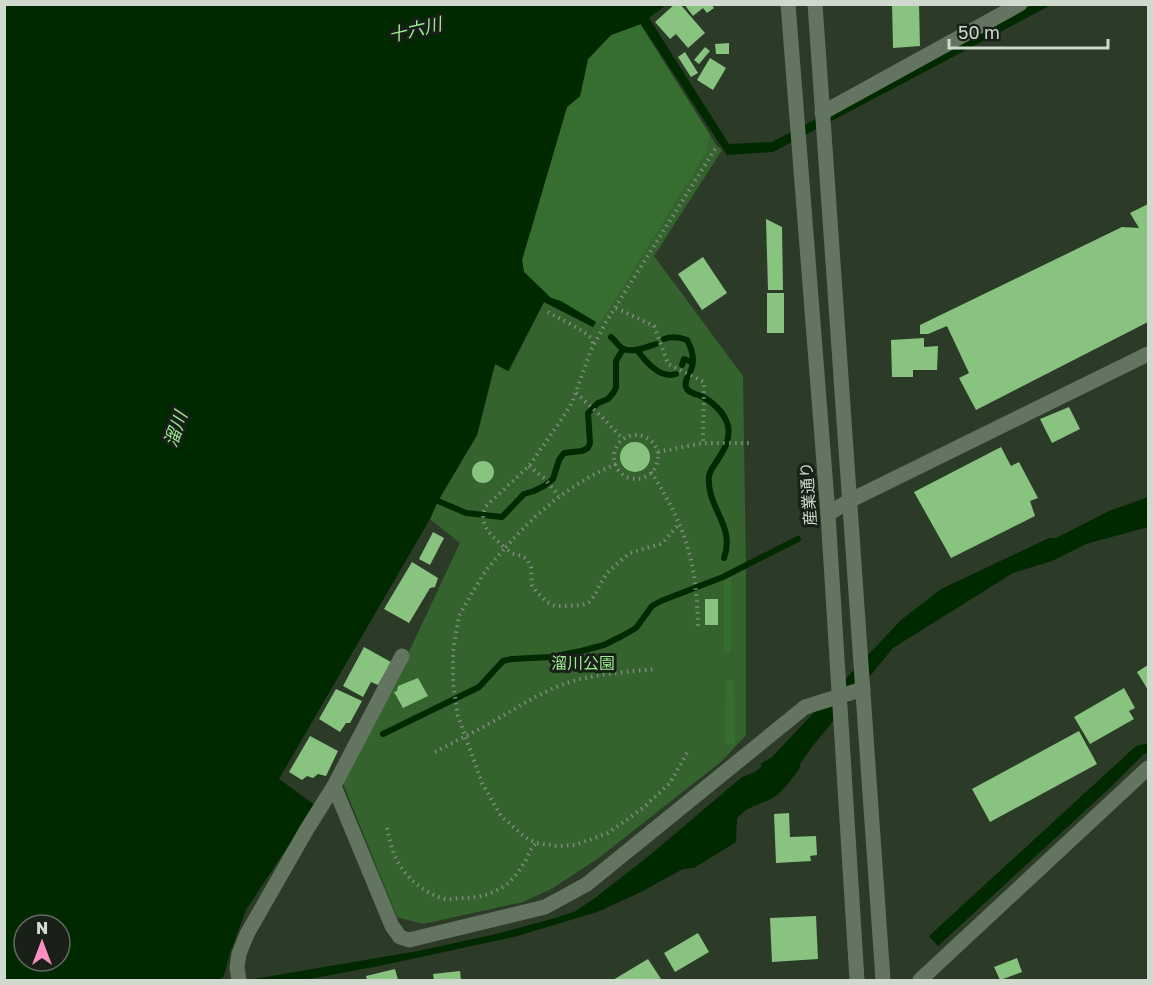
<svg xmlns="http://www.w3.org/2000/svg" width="1153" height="985" font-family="'Golos Text','Noto Sans JP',sans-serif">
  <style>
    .green { fill: #34632e }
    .forest { fill: #366e30 }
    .water { fill: #002900; fill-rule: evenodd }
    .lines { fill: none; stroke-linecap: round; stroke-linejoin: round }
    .stream { stroke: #002900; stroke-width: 6 }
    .building { fill: #88c380 }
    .path { stroke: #7e8b7c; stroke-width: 4; stroke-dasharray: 1.5 4.5; stroke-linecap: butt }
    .street { stroke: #637560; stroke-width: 15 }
    .secondary { stroke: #637560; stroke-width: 15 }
    .labels { text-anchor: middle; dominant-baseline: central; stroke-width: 6; stroke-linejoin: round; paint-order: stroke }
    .street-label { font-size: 16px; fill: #cfd9cd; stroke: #182017 }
    .park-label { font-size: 16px; fill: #9dea93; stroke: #182017 }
    .water-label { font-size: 18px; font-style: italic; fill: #9be891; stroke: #182017 }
  </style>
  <rect width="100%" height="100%" fill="#2b3b28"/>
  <!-- green -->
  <polygon class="green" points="640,24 717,146 722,150 654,256 743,376 746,570 746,735 722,761 600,857 553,888 523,902 423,924 397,917 344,786 344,774 407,656 460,543 430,519 438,501 477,435 495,364 509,371 544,302 593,327 550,296 524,272"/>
  <!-- forest -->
  <g class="forest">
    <polygon points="640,24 710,135 705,154 600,324 561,301 551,298 524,272 522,260 567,107 580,96 588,59 611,35"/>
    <polygon points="731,576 731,653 724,653 724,580"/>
    <polygon points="726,680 734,680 735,744 725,744"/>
  </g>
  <!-- water -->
  <g class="water">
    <path d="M5,5H666L649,18L729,144L772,142L1032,5H1051L773,152L727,155L641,24L611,35L588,59L580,96L567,107L522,260L524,272L551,298L561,301L596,322L593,327L544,302L508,371L495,364L477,435L438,501L430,519L279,779L315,805L246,910L230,953L224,976L219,980H5ZM24,925H60V961H24Z"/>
    <path d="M1148,497V527L1086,544L1052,561L1013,573L893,648L811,748L800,764V768C792,778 784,791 774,797C761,805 745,806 737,819L736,842L694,868L683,869L639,893L597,912L514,937L379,966L304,980H248L418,951L492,935L555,918L576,911L595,898L650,855L742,777L755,772L761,767V764L772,757L901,620L941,589L1049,538H1056L1109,511Z"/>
    <polygon points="1148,743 1148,753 1144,754 1113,785 938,946 929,936 1136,746"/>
  </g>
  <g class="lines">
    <!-- stream -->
    <g class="stream">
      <path d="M611,337C615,340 618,346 622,348C632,354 646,347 656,344"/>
      <path d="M664,339C672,336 679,337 687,340C692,349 695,360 691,370C689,375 684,380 686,387C688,393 696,394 701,396C713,402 725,413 728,426C731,440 723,452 715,464C713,467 710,471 709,476C706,508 736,525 724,558"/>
      <path d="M637,350C646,362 660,379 676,374"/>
      <polyline points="682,365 684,359 692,362"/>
      <polyline points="438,501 466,513 502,517 524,494 534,491 544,486 553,479 559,460 564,453 582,451 588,448 590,443 588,413 598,403 608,399 613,393 616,388 616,361 623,349"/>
      <polyline points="383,734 479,687 503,661 512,659 551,657 581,651 604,645 622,636 636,628 652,606 661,601 723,577 798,539"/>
    </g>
  </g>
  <!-- building -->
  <g class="building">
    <polygon points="675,4 680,4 705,33 688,48 676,34 670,39 655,22"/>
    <polygon points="684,4 711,4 714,8 707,13 703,8 693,16"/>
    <polygon points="892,4 919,4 920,46 893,48"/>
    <polygon points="729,43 729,54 716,54 715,44"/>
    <polygon points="705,47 710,51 699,64 694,60"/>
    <polygon points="685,52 698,73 691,77 678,57"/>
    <polygon points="710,58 726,68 713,90 697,80"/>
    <polygon points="1148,204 1148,322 976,410 959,378 969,373 947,326 928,334 920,334 920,325 1122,227 1139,228 1130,213"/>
    <polygon points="766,219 782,227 783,290 768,290"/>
    <polygon points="703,257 727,293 702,310 678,274"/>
    <rect x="767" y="293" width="17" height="40"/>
    <polygon points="924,338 924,347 938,346 937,370 913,370 913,377 892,377 891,340"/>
    <polygon points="1069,407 1080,429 1052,443 1040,419"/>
    <circle cx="635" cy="457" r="15"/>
    <polygon points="1001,447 1011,466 1019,462 1038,498 1030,501 1035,516 951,558 914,492"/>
    <circle cx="483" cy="472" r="11"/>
    <polygon points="433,532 444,538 430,565 419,559"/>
    <polygon points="412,562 438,578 435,587 430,588 409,623 384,609"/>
    <rect x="705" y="599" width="13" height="26"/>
    <polygon points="364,647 391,662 378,685 371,682 363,697 343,686"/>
    <polygon points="1148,665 1148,690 1137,672"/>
    <polygon points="418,678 428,696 403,708 394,692 397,691 398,686"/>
    <polygon points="1124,688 1135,708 1129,711 1134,719 1090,744 1074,717"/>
    <polygon points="336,689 362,701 350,723 346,723 340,732 319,719"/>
    <polygon points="1079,731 1097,764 990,822 972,789"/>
    <polygon points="310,736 338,751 326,776 318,774 313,778 307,776 302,780 289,772"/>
    <polygon points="789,813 790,837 816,836 817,855 810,856 811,861 776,863 774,814"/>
    <polygon points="816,916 818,959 772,962 770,918"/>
    <polygon points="698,933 709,952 675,972 664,953"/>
    <polygon points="1017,958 1022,972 1000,980 994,967"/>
    <polygon points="648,959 661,979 658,980 613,980"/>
    <polygon points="395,969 398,980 367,980 366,976"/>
    <polygon points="460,971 461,980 434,980 433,974"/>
  </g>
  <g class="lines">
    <!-- path -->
    <g class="path">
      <polyline points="616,308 654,326 668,364 704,382 703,443"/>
      <path d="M548,312C558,318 584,330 591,338C593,342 592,344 592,347"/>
      <polyline points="576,393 602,417 623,439"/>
      <circle cx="636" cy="457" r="22"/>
      <polyline points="658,452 703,443 749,443"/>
      <path d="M616,464C571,483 537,512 505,548L511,553L522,556L527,559L531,568L532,585L536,591L547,602L555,606H561L582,605L589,602L595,595L599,586L607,573L620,561L630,553L660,544L665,540L680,523"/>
      <polyline points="529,466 545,479 559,496"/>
      <path d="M651,472C686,526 697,564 698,628"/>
      <path d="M435,752C454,742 473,733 492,722C515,709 536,695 561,685C589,674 627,672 656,669"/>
      <path d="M687,753L670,783L643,808L608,833L575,845L557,846L537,843L526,838L501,816L482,783L458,716L453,683V652L459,616L472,593L486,570L505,548C492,536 477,525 486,506L529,466L557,426L572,403L591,350L606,322L717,146"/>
      <path d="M387,828C390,842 393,856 401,867C410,881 425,892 441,898C447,900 453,899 459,898C478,898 492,895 507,884C515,877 522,867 527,858C530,852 531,847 537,843"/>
    </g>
    <!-- street -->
    <g class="street">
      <polyline points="828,514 849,501 1148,354"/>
      <polyline points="402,656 334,786 392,926 400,937 409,940 545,907 587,884 805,707 863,689"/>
      <polyline points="239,980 237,968 239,954 247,934 307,829 334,786"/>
      <polyline points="920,980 1148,768"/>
    </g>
    <!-- secondary -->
    <g class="secondary">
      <polyline points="788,4 828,514 857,980"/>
      <polyline points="815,4 883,980"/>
      <polyline points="822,113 1020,4"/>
    </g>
  </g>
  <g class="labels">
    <!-- street labels -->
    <g class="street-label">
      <text transform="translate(808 494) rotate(-94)">産業通り</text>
    </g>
    <!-- park labels -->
    <g class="park-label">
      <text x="583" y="663">溜川公園</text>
    </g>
    <!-- water labels -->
    <g class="water-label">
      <text transform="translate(415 29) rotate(-13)">十六川</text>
      <text transform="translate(175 429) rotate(-71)">溜川</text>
    </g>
  </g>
  <!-- border -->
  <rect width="1153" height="985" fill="none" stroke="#cfd9cd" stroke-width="12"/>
  <!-- north arrow -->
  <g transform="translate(42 943)"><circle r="28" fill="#182017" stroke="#616a60" stroke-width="1.5"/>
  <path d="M0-4.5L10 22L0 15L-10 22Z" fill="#fc8fc2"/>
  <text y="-9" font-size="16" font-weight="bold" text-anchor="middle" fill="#cfd9cd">N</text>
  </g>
  <!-- scale -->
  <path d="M949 39v9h159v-9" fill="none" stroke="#cfd9cd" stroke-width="3"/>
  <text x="958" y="39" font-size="18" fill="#cfd9cd" stroke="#182017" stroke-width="4.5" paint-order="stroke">50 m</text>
</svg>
